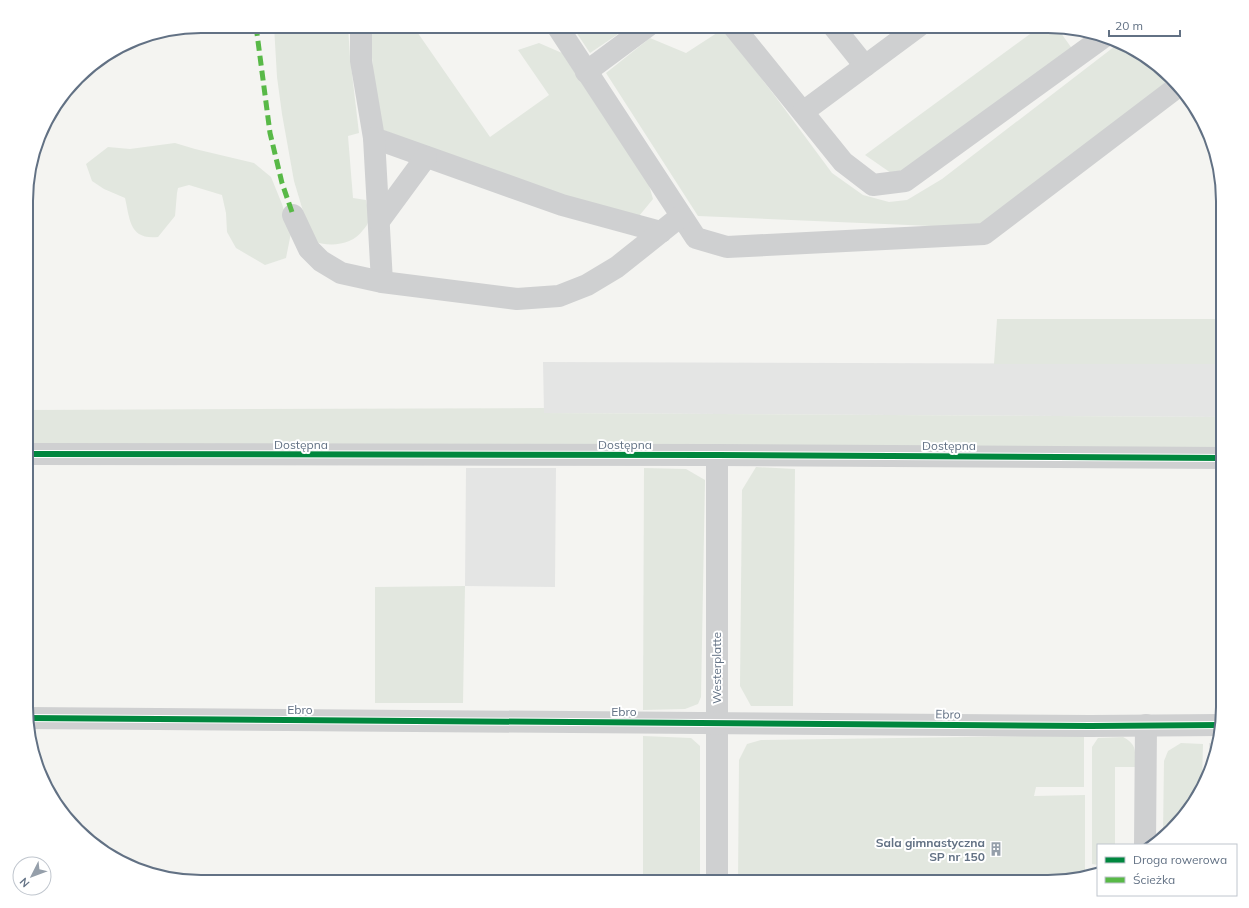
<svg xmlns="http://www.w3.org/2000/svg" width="1249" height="908" font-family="Mulish,sans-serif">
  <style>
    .built { fill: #e4e5e4 }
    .green { fill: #e2e7df }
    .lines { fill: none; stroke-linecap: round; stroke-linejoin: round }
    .minor { stroke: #cfd0d1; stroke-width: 22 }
    .quiet { stroke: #58b947; stroke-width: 5; stroke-dasharray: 10 5; stroke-linecap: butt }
    .cycleway-casing { stroke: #fff; stroke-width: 8 }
    .cycleway { stroke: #00873e; stroke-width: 6 }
    .labels { text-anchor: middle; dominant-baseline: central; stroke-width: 4; stroke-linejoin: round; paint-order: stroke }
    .street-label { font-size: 12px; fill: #627184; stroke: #fff }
    .poi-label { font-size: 12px; font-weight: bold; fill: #627184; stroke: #fff; text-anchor: end }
    .rim { fill: none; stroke: #627184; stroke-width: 2 }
  </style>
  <rect width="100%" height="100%" fill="#f4f4f1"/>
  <!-- built -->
  <g class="built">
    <polygon points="543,362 1223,364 1223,417 544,413"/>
    <polygon points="466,468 556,468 555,587 465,586"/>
    <polygon points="1209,743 1218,743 1214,763 1209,771"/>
  </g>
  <!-- green -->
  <g class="green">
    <path d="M274,26H348L350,57L359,133L348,136L353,198L366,200C367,206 370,216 368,222C368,224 365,228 363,230C352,246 329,247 312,241L294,181L282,114L277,77Z"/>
    <polygon points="371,26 413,26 490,137 549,95 518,50 539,43 562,53 649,185 653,199 639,216 592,209 383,130 377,115 370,35"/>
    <polygon points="572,26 630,26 590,53"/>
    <polygon points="1041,26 1056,26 1073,50 909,169 891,173 865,155"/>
    <polygon points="723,29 775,96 832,173 863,195 889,202 907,200 942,179 1119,43 1155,62 1170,81 978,228 698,216 606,73 650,38 686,53"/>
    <path d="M175,143L195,149L254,163L271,177L282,204L291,233L286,258L265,265L236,248L227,232L226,213L222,195L189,185L178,188L177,193L175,216L158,237C129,240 130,219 125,198L104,189L92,181L86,164L108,147L130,149Z"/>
    <polygon points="997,319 1223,319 1223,364 994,364"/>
    <polygon points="544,408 544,413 1223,417 1223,449 27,444 27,410"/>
    <polygon points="756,467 795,469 793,706 751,706 740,686 742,490"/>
    <polygon points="644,468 686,469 705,480 701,697 698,704 685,709 643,710"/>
    <polygon points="465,586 463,703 375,703 375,587"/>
    <polygon points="643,736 691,738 700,746 700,882 643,882"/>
    <polygon points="1036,736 1084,736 1084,787 1036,787 1034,796 1085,795 1085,873 1048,882 738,882 739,760 747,744 761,740"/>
    <path d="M1123,737C1138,745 1135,752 1135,767H1115V845H1098V865L1092,864V747L1098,738Z"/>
    <polygon points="1181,743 1203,744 1202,784 1187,814 1163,833 1164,761 1168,751"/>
  </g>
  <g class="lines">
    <!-- minor -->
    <g class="minor">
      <polyline points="361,26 361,61 374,138 562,205 661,232"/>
      <polyline points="557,26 696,238 727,247 984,234 1176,88"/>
      <polyline points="733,26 843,162 873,185 905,181 1105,36"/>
      <polyline points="833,26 865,66"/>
      <polyline points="586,72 648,26"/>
      <polyline points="803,112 919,26"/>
      <polyline points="374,138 382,282"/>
      <polyline points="293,215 309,249 321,261 341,273 382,282 517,299 559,296 587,285 617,267 681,216"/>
      <polyline points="379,221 426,157"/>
      <polyline points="27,454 717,455 1223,458"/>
      <polyline points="717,455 717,882"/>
      <polyline points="27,718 1090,726 1221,725"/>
      <polyline points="1145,845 1146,725"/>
    </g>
    <!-- quiet -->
    <polyline class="quiet" points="256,26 270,133 282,183 293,215"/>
    <defs>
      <g id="cycleway">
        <polyline points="27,454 717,455 1223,458"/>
        <polyline points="27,718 1090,726 1221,725"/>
      </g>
    </defs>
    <!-- cycleway casing -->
    <use href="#cycleway" class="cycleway-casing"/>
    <!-- cycleway -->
    <use href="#cycleway" class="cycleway"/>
  </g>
  <!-- icons -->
  <defs>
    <symbol id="building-bare" viewBox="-9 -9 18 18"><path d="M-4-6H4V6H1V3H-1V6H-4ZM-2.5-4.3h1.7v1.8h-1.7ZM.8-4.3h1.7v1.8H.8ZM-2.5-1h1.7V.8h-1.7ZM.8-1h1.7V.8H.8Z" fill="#959faa" stroke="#fff" stroke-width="2.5" paint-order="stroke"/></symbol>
  </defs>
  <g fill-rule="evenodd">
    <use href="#building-bare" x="986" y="839" width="20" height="20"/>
  </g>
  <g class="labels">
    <!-- street labels -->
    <g class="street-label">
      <text x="301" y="444">Dostępna</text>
      <text x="625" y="444">Dostępna</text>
      <text x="949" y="445">Dostępna</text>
      <text transform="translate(716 668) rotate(-90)">Westerplatte</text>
      <text x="300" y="709">Ebro</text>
      <text x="624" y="711">Ebro</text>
      <text transform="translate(948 714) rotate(1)">Ebro</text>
    </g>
    <!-- poi labels -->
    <g class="poi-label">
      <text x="985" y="842">Sala gimnastyczna<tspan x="985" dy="14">SP nr 150</tspan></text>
    </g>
  </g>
  <!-- crop -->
  <path d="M0 0H1249V908H0ZM201 33H1048A168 168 0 0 1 1216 201V707A168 168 0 0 1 1048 875H201A168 168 0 0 1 33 707V201A168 168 0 0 1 201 33Z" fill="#fff" fill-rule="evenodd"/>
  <path class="rim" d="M201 33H1048A168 168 0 0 1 1216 201V707A168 168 0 0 1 1048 875H201A168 168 0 0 1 33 707V201A168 168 0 0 1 201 33Z"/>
  <!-- legend -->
  <rect x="1097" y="844" width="140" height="52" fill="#ffffff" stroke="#c0c6ce"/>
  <rect x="1105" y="857" width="20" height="6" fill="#00873e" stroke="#c0c6ce"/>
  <text x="1133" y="864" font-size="12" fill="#627184">Droga rowerowa</text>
  <rect x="1105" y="877" width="20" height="6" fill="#58b947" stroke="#c0c6ce"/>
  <text x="1133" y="884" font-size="12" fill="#627184">Ścieżka</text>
  <!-- north arrow -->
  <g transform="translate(32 876) rotate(228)"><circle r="19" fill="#ffffff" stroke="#c0c6ce"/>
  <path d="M0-3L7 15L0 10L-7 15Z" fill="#959faa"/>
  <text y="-6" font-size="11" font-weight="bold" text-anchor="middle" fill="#627184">N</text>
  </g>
  <!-- scale -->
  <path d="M1109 30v6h71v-6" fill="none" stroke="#627184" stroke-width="2"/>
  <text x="1115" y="30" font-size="12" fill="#627184" stroke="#ffffff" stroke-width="3" paint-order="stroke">20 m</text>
</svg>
